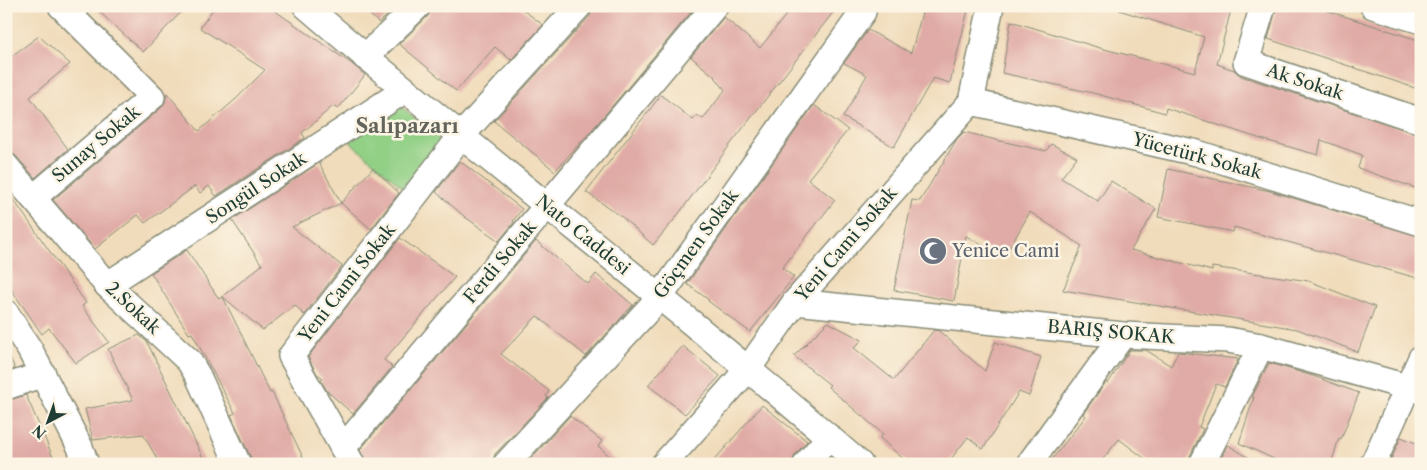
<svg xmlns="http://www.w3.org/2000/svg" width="1427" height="470" font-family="'Libre Caslon Text',serif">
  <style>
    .grass { fill: #92d086; stroke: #58865d }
    .building { fill: #e0aba6 }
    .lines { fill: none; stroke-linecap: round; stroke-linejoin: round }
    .minor-casing { stroke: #888c77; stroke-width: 28 }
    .minor { stroke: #fff; stroke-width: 25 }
    .labels { text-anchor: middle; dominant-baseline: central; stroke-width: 5; stroke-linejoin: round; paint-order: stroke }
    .street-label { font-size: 18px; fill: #1f3d34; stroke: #fcf5e5 }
    .worship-label { font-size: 18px; fill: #5b616d; stroke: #fcf5e5; text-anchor: start }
    .quarter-label { font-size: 20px; font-weight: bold; fill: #63645c; stroke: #fcf5e5 }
  </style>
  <rect width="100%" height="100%" fill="#fcf5e5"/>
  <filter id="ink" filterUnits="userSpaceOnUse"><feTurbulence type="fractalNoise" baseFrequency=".02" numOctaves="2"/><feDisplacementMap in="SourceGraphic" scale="10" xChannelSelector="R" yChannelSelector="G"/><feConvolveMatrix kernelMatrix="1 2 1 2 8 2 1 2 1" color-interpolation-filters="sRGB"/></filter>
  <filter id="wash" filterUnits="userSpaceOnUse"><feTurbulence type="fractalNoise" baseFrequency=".0096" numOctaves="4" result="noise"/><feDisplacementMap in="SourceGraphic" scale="20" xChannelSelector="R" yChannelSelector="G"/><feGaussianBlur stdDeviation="1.12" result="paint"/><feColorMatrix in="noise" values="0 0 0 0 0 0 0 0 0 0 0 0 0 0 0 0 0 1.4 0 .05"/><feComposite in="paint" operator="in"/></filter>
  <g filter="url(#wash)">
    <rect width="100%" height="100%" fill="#f0dbba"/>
    <!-- grass -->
    <polygon class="grass" points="398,104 446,144 408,192 349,141"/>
    <g id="blocks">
      <!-- building -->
      <g class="building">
        <polygon points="93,6 187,6 143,52"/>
        <polygon points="215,6 268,6 352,64 365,75 338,109 333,106 302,133 305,138 216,196 209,186 200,193 195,186 145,223 138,215 95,249 53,200 161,108 165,102 167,93 199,131 236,99 265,70 200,28"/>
        <polygon points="360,6 397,6 379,23"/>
        <polygon points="432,6 518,6 543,25 511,60 495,47 456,91 399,44 428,16"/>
        <polygon points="593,6 696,6 598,123 555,171 494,121 590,16"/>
        <polygon points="793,6 838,6 733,141 674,220 653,245 622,217 586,192 661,95 693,120 697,115 703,119 725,90 715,77 691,57 724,17 760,48"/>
        <polygon points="924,6 956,6 968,10 950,83 933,78 894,147 843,117 867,75 844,63 868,30 911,53"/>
        <polygon points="1120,6 1232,6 1217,64 1234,70 1241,76 1421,135 1421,190 1358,168 1362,155 1321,140 1318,155 1261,139 1166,108 1165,113 1093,93 1002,73 1011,21 1100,48 1195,72 1204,37 1119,10"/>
        <polygon points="1277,6 1313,6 1421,41 1421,90 1268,39"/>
        <polygon points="39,36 70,64 30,97 68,149 35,178 17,157 6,148 6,60"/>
        <polygon points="814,105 848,130 808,179 835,200 782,268 794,277 750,332 708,301 709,300 687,284"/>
        <polygon points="964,132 996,140 1046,151 1051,144 1077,157 1061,178 1098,201 1111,181 1156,209 1131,250 1212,271 1212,267 1309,281 1375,307 1358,352 1297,329 1063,290 1082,246 1030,212 1004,257 966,236 954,301 894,290 912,200 920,201 957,139"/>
        <polygon points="460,161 522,209 513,221 514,222 499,241 465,217 436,192"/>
        <polygon points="319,163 341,203 292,227 342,266 304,315 295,305 263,330 223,297 270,393 272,392 306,464 252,464 251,458 231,415 235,413 192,333 189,334 151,273 187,250 219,299 262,265 232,220"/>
        <polygon points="373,168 399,193 371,229 341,203"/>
        <polygon points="1168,169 1270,191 1421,237 1421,279 1234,227 1233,232 1158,217"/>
        <polygon points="6,189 86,303 82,306 109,342 76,363 49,328 42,334 6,282"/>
        <polygon points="400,238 455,277 384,360 392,367 353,414 328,392 321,381 323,378 317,374 308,357"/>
        <polygon points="536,241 588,284 596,274 633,305 586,356 537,316 501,354 549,391 546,396 548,398 495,454 492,464 366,464 360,450"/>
        <polygon points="828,322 862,340 854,348 894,380 934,330 939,331 985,371 995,342 1041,357 1029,396 1019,392 983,449 968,437 947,464 909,464 880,438 883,434 828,387 830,385 794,356"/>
        <polygon points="139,335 147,342 206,464 160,464 143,434 93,440 85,409 133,400 108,349"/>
        <polygon points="683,346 720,376 685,414 648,385"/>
        <polygon points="6,347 15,369 6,372"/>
        <polygon points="1130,350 1146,350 1171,366 1178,352 1238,359 1225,387 1216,384 1199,427 1203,429 1189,458 1188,464 1152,464 1119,439 1099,464 1048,464 1086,416 1083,414 1106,382 1108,383"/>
        <polygon points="1269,363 1313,376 1359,393 1341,439 1339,438 1331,464 1285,464 1239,443 1254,397 1252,397"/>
        <polygon points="26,395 56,464 6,464 6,401"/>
        <polygon points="762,405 807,441 795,455 792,464 711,464"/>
        <polygon points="570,416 602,441 598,446 619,464 526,464"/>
        <polygon points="1401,437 1421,445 1421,464 1389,464"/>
        <polygon points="1228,445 1259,464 1218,464"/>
      </g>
    </g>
  </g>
  <g filter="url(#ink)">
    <use href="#blocks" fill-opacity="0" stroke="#888c77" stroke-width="1"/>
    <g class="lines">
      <defs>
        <g id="minor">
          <path d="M306,6C488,163 679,307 860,464"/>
          <polyline points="1263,6 1246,62 1421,121"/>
          <polyline points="1373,6 1421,21"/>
          <polyline points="365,57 418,6"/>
          <polyline points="971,102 1197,153 1421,223"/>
          <polyline points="6,166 107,285 189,361 198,376 238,464"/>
          <polyline points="33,198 152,97 61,6"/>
          <polyline points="107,285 405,90"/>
          <polyline points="795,302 1123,335 1228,340 1261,346 1421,391"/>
          <polyline points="6,313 30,350 80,447 86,464"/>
          <polyline points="6,387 43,374"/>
          <polyline points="343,448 715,6"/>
          <polyline points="352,464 291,356 461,136 579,6"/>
          <polyline points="506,464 660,297 863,12 864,6"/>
          <polyline points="664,464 748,369 795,302 971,102 991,6"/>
          <polyline points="806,464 829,437"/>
          <polyline points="1029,464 1123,335"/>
          <polyline points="1202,464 1261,346"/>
          <polyline points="1373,464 1421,358"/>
        </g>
      </defs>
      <!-- minor casing -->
      <use href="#minor" class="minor-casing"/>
      <!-- minor -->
      <use href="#minor" class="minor"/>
    </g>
  </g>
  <!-- icons -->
  <defs>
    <symbol id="mosque-disc" viewBox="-11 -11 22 22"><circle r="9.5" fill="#6b7280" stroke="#fcf5e5"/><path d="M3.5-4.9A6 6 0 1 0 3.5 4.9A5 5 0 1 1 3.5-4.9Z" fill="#fff"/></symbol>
  </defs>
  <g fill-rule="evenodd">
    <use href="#mosque-disc" x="917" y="235" width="32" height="32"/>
  </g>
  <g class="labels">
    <!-- street labels -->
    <g class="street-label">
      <text transform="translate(1305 82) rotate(18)">Ak Sokak</text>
      <text transform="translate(96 144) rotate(-40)">Sunay Sokak</text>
      <text transform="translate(1197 156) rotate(15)">Yücetürk Sokak</text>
      <text transform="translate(256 188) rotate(-33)">Songül Sokak</text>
      <text transform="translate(583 235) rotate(39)">Nato Caddesi</text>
      <text transform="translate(696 244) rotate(-54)">Göçmen Sokak</text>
      <text transform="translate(846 244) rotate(-49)">Yeni Cami Sokak</text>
      <text transform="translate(500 262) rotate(-50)">Ferdi Sokak</text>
      <text transform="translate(347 283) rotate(-52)">Yeni Cami Sokak</text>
      <text transform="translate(133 308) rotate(43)">2.Sokak</text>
      <text transform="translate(1111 332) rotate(5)">BARIŞ SOKAK</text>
    </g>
    <!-- worship labels -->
    <g class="worship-label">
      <text x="952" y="251">Yenice Cami</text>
    </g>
    <!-- quarter labels -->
    <g class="quarter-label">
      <text x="407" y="126">Salıpazarı</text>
    </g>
  </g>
  <!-- margin -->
  <rect width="1427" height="470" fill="none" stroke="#fcf5e5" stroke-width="25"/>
  <!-- north arrow -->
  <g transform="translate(48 422) rotate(221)" stroke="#fcf5e5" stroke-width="4" paint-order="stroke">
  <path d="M0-4L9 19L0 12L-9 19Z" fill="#1f3d34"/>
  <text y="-8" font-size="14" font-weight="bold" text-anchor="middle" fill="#1f3d34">N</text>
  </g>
</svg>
